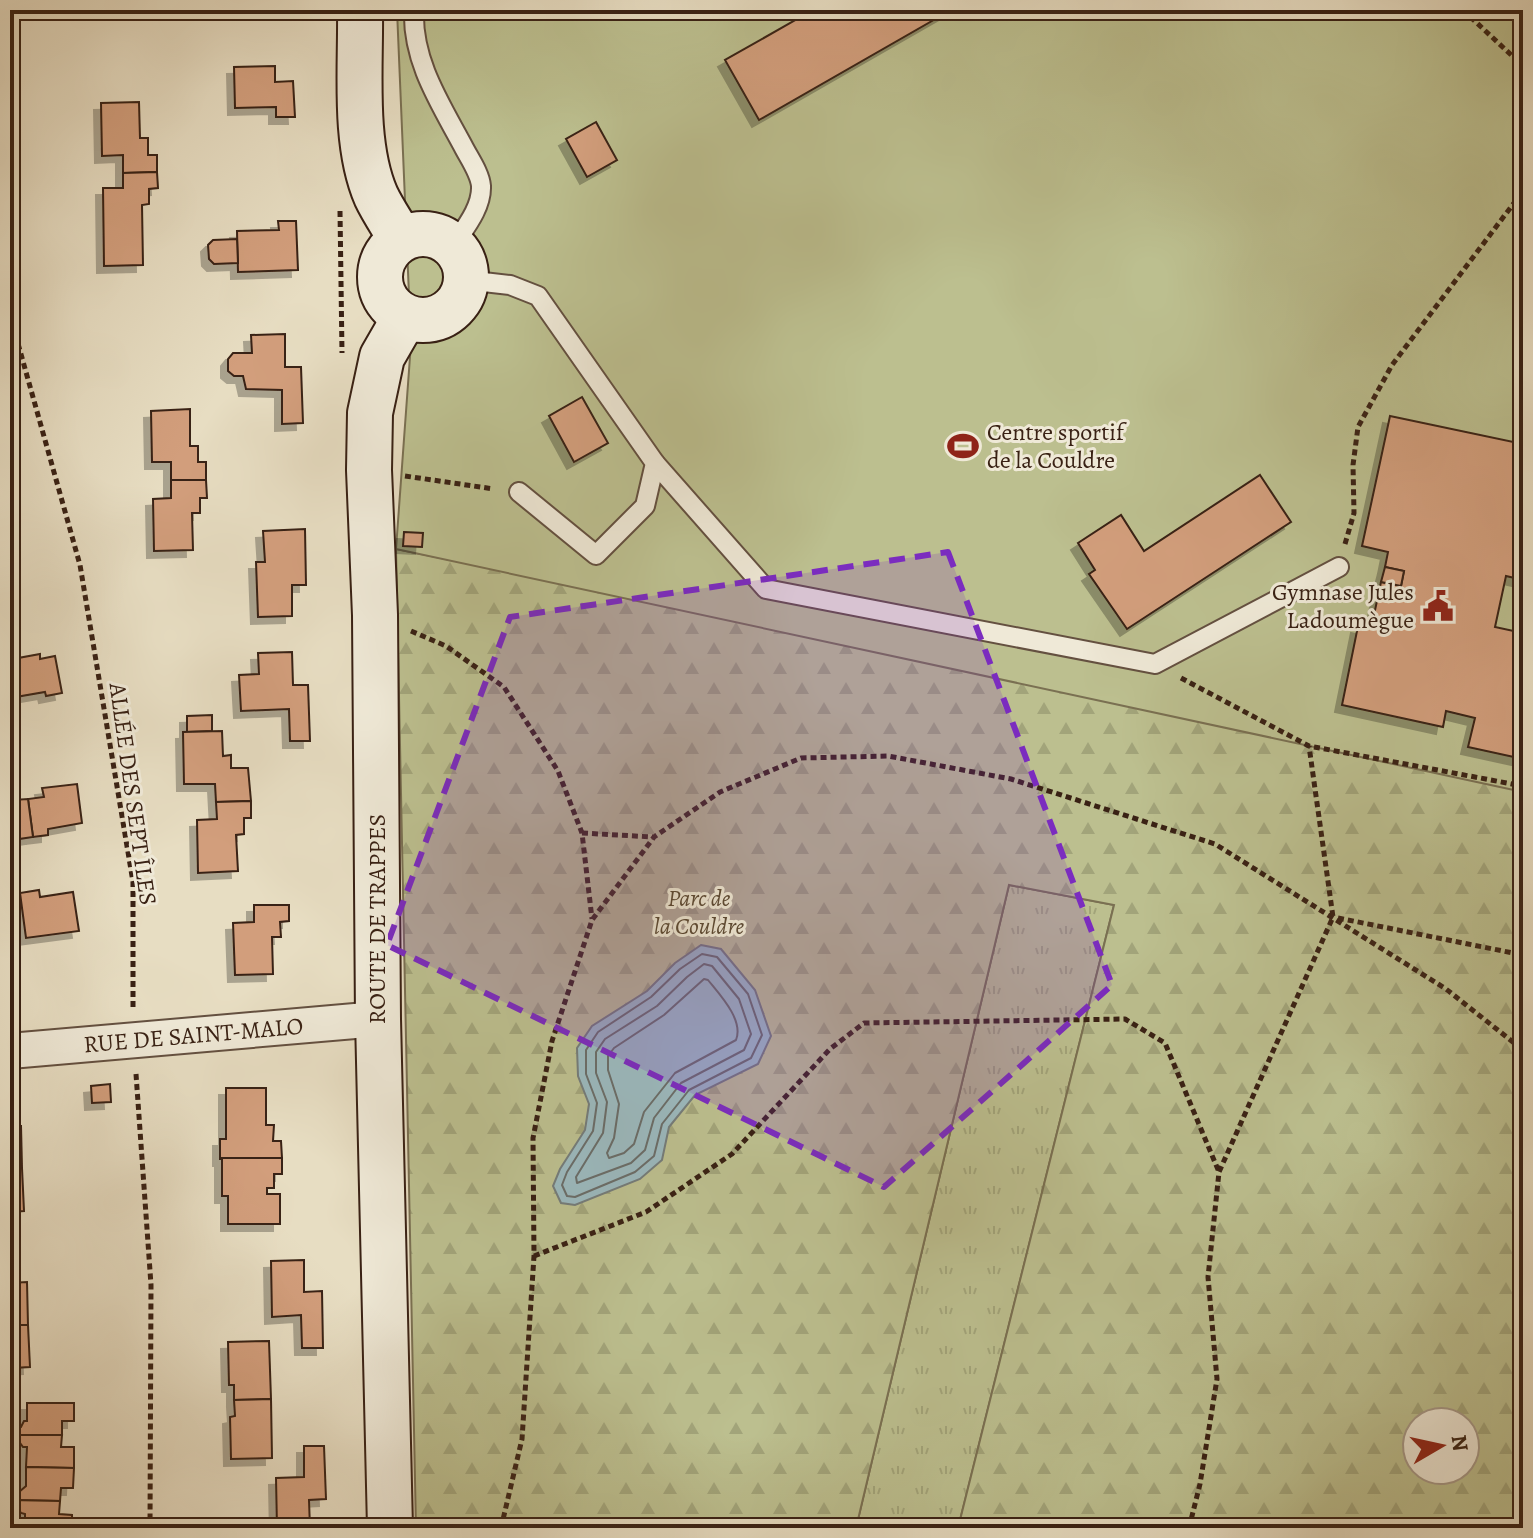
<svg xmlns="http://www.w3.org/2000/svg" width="1533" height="1538" font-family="Alegreya,serif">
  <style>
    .grass { fill: url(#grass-tufts); stroke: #7a7052; stroke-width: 2 }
    .forest { fill: url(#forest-firs); stroke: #7a7052; stroke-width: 2; fill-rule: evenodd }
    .green { fill: #bcbf8f; stroke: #7a7052; stroke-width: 2 }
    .water { fill: #9bb9be; stroke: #747c7a; stroke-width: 2 }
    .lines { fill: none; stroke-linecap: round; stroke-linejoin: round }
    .shore { stroke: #6a6d69; stroke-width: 2 }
    .building { fill: #d29e7b; stroke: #392114; stroke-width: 2; filter: url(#shadow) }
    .lane-casing { stroke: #645040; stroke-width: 22 }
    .street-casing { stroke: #645040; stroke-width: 38 }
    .secondary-casing { stroke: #392114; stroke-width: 48 }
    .path { stroke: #392114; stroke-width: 5; stroke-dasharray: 6 4; stroke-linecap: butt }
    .lane { stroke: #efe9d7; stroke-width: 18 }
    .street { stroke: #efe9d7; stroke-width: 34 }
    .secondary { stroke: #efe9d7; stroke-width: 44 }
    .marked { fill: #7b2cbf; fill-opacity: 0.2; stroke: #7b2cbf; stroke-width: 6; stroke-dasharray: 16 10; stroke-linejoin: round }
    .labels { text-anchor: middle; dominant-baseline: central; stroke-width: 6; stroke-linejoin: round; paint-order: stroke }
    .poi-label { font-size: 24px; fill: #392114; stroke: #efe9d7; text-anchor: start }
    .street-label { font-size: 24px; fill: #392114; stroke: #efe9d7 }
    .park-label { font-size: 24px; font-style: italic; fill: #5a4833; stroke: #efe9d7 }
  </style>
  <defs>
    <pattern id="grass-tufts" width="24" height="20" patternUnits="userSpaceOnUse" patternTransform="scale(2)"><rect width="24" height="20" fill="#bcbf8f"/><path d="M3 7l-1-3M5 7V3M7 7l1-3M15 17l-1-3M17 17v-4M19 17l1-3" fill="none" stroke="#a2a47a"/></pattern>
    <pattern id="forest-firs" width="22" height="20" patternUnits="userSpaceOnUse" patternTransform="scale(2)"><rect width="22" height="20" fill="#bcbf8f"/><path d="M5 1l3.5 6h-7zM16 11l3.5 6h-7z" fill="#a2a47a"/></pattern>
    <filter id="shadow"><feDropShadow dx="-7" dy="7" stdDeviation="0" flood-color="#0004"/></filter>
  </defs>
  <rect width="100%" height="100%" fill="#e7ddc2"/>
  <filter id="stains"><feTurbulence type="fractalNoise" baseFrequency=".0025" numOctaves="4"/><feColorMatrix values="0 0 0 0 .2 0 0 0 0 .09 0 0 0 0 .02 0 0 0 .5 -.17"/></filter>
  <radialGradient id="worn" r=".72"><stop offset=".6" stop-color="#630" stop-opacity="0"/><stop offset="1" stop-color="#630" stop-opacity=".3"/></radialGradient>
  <!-- grass -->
  <polygon class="grass" points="1009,885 1114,905 958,1528 856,1528"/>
  <!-- forest -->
  <path class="forest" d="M396,549L1523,777V1528H958L1114,905L1009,885L856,1528H416ZM1417,1422H1465V1470H1417Z"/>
  <!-- green -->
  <polygon class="green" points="397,10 1523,10 1523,792 396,549 411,343"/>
  <!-- water -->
  <polygon class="water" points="701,945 721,949 755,990 771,1036 758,1064 695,1095 669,1127 662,1160 640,1179 575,1205 561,1203 553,1186 560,1169 585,1130 589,1104 578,1076 577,1048 592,1026 647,991 675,963"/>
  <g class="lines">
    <!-- shore -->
    <g class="shore">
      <polygon points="702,954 717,957 748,994 762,1035 751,1058 689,1090 662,1124 654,1156 635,1172 575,1197 567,1196 562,1185 567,1172 593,1131 597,1103 586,1074 586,1050 598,1032 651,997 680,969"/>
      <polygon points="704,964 712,966 739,999 751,1034 744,1050 681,1083 654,1118 645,1150 631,1163 577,1183 576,1177 603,1133 607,1102 596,1073 596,1052 605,1039 657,1006 687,977"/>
      <path d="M704,979L708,980C720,995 744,1020 736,1040L675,1073L644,1112L634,1144L624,1153L609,1158L607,1153L614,1138L619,1104L608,1070V1056L614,1048L664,1015Z"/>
    </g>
  </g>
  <!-- building -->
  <g class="building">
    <polygon points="813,10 951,10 759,120 725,60"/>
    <polygon points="275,66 275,82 293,81 295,117 276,117 276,107 235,108 234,67"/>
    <polygon points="139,102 140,138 148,138 148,155 157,155 157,172 123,173 123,155 102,156 101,103"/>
    <polygon points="596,122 617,160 587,177 566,139"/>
    <polygon points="157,172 158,188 149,189 149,204 142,205 143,265 104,266 103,188 123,188 123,173"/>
    <polygon points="278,221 296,221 298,270 238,272 237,231 279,230"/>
    <polygon points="237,239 238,263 214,264 209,259 208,245 213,240"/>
    <polygon points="285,334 285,367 301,367 303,423 282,424 282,390 246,389 243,376 234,376 228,371 228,359 233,353 252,353 251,335"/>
    <polygon points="582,397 608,443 574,462 549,416"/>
    <polygon points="190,409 190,446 198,446 198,462 206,462 206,480 171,480 171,462 152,462 151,411"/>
    <polygon points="1390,416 1523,444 1523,580 1506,576 1495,627 1523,633 1523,759 1468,747 1475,718 1446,711 1443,727 1342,705 1358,626 1371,629 1381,582 1401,586 1404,571 1385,567 1388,552 1362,546"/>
    <polygon points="1260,475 1291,522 1127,629 1089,574 1095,570 1078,543 1121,515 1144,551"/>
    <polygon points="171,480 206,480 207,498 200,498 200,513 192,513 193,550 154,551 153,499 171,498"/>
    <polygon points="305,529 306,585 292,585 292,616 258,617 256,562 265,562 263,531"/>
    <polygon points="404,532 423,533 422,547 403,546"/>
    <polygon points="1385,567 1404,571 1401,586 1381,582"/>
    <polygon points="17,652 18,658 40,654 40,659 55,656 62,693 46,696 45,692 10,698 10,654"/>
    <polygon points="292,652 293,685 308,685 310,741 290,741 289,709 241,711 239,675 259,674 258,653"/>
    <polygon points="212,715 212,731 187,732 187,716"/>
    <polygon points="222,731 223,756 231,755 231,768 248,768 251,801 216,802 215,784 184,784 183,732"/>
    <polygon points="77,784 82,823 48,829 48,835 33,837 28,799 44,797 42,788"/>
    <polygon points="10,792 13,792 13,800 28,799 33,837 19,839 18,833 10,834"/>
    <polygon points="251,801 251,818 244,818 244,834 236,835 238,871 198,873 197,820 217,819 216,802"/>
    <polygon points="39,890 40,897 73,892 79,931 26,938 20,893"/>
    <polygon points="254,905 289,905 289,921 280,922 281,937 272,937 273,974 235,975 233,923 254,922"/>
    <polygon points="110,1084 111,1102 92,1103 91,1086"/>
    <polygon points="226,1088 266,1088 266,1125 274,1125 273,1141 281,1141 282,1158 220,1159 220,1139 226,1139"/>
    <polygon points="10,1126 21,1126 22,1168 10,1169"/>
    <polygon points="222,1158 282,1158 282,1174 274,1174 274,1188 267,1188 267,1194 280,1194 280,1224 228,1224 228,1196 222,1196"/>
    <polygon points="22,1168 24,1211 10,1212 10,1169"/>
    <polygon points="304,1260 304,1292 322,1291 323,1348 302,1348 301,1315 272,1317 271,1261"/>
    <polygon points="27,1282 28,1325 10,1325 10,1283"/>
    <polygon points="10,1325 28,1325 30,1367 13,1368 10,1371"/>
    <polygon points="269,1341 271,1399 234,1400 234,1385 229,1385 228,1342"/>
    <polygon points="271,1399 272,1458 231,1459 230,1417 235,1416 234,1400"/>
    <polygon points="27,1403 74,1403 74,1421 62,1421 62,1435 10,1435 10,1420 12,1426 21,1427 24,1421 27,1421"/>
    <polygon points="10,1435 62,1435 61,1447 74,1447 74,1468 26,1467 27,1447 23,1447 20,1443 11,1442 10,1447"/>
    <polygon points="304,1446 324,1446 326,1499 309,1500 310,1528 277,1528 276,1478 304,1477"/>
    <polygon points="26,1467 74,1468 73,1488 61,1488 60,1501 10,1500 10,1492 19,1492 26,1486"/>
    <polygon points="10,1500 60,1501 59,1514 72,1515 72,1528 25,1528 25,1514 21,1513 18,1508 10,1508"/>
  </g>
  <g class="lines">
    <defs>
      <g id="lane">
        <path d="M414,10C412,61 440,103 463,146C469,158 480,173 481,186C482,208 464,229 453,246"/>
        <polyline points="466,280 510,285 538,296 655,463 645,506 596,555 519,492"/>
        <polyline points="655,463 766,589 1155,664 1339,567"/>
      </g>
      <g id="street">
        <path id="s1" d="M10,1051L378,1019"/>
      </g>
      <g id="secondary">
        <path d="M360,10C361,67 353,143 376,196C383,211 393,225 401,239"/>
        <circle cx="423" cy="277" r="43"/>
        <polyline points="390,1528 378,1019 375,615 369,470 370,413 382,357 405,317"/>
      </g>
    </defs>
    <!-- lane casing -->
    <use href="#lane" class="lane-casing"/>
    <!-- street casing -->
    <use href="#street" class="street-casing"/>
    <!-- secondary casing -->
    <use href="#secondary" class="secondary-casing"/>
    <!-- path -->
    <g class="path">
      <polyline points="1463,10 1523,66"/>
      <polyline points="340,211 342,353"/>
      <polyline points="10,315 80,565 133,882 133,1008"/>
      <polyline points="405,476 494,489"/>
      <polyline points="1345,544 1354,513 1353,465 1358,427 1392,365 1523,191"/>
      <polyline points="411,631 446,646 504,687 558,771 582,833 592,919"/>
      <polyline points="1181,678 1309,746 1523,786"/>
      <polyline points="582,833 653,837"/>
      <polyline points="1338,918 1523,955"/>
      <polyline points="136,1074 151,1285 150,1528"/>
      <polyline points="534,1256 646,1212 732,1154 830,1049 864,1023 1125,1019 1165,1043 1219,1172"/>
      <polyline points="501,1528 522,1439 534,1256 533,1138 552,1041 592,920 654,837 720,792 801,758 888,756 1011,779 1215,844 1446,989 1523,1050"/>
      <polyline points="1189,1528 1200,1484 1217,1379 1208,1277 1219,1172 1333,917 1309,746"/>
    </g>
    <!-- lane -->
    <use href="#lane" class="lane"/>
    <!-- street -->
    <use href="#street" class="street"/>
    <!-- secondary -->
    <use href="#secondary" class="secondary"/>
  </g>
  <!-- marked area -->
  <path class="marked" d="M948,552L1112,985L884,1187L387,945L510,617Z"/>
  <!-- icons -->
  <defs>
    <symbol id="stadium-bare" viewBox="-9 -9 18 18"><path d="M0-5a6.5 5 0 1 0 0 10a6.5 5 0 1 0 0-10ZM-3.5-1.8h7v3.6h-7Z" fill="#8f2418" stroke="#efe9d7" stroke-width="2.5" paint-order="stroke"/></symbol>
    <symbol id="civic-bare" viewBox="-9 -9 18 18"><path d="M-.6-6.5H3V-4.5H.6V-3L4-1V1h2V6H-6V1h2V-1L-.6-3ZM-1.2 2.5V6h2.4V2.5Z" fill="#8f2418" stroke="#efe9d7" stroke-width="2.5" paint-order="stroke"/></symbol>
  </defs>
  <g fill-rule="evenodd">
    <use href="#stadium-bare" x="941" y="424" width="44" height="44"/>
    <use href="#civic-bare" x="1416" y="584" width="44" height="44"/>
  </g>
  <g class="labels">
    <!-- poi labels -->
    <g class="poi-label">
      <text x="987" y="432">Centre sportif<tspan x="987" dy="28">de la Couldre</tspan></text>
      <text x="1414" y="592" text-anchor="end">Gymnase Jules<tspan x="1414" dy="28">Ladoumègue</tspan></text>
    </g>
    <!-- street labels -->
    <g class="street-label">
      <text transform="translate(133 794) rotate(82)">ALLÉE DES SEPT ÎLES</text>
      <text transform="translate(377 919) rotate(-90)">ROUTE DE TRAPPES</text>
      <text stroke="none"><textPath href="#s1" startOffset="184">RUE DE SAINT-MALO</textPath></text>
    </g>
    <!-- park labels -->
    <g class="park-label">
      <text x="699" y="898">Parc de<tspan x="699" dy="28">la Couldre</tspan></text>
    </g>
  </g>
  <!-- margin -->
  <rect width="1533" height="1538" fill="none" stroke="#e7ddc2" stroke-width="40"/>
  <rect x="12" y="12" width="1509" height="1514" fill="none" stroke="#392114" stroke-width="4"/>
  <rect x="20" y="20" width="1493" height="1498" fill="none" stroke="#392114" stroke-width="2"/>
  <!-- north arrow -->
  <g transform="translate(1441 1446) rotate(81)"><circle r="38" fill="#efe9d7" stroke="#a69989" stroke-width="2"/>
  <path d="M0-6L14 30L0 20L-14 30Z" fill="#8f2418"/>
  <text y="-12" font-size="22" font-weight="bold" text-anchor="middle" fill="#392114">N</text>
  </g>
  <rect width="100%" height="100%" filter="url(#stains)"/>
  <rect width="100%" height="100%" fill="url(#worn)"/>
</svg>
